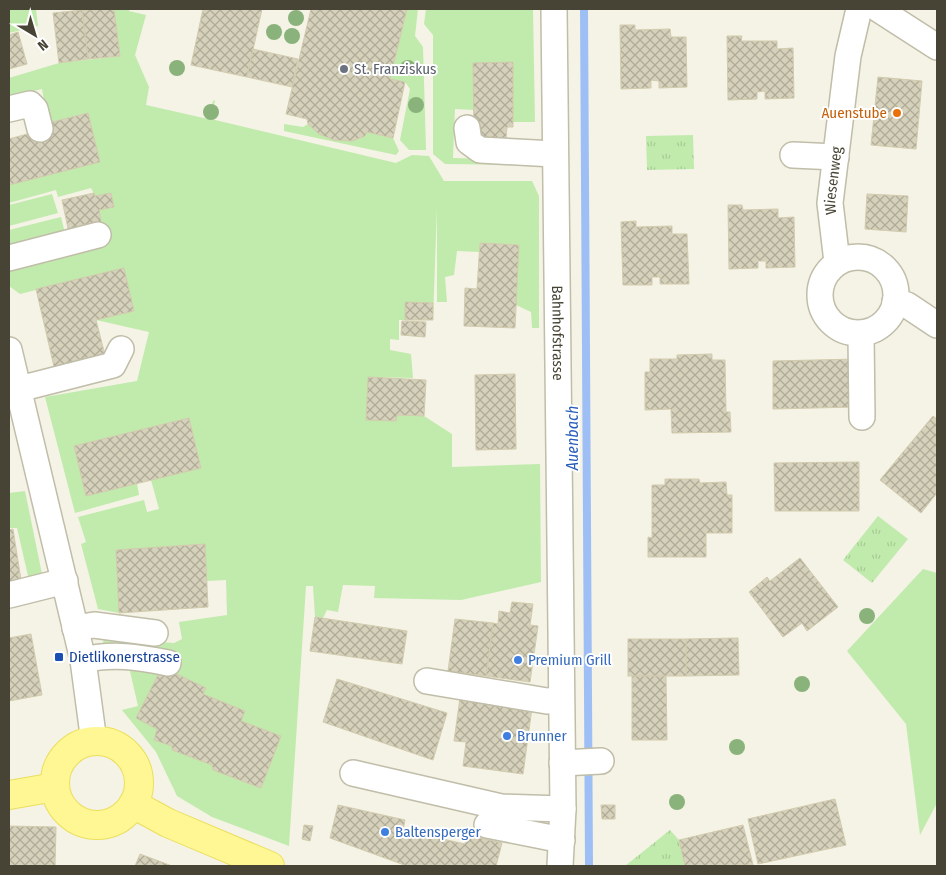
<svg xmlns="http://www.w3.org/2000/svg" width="946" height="875" font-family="'Fira Sans Condensed',sans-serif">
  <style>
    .green { fill: #c1ebac }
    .park { fill: url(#park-tufts) }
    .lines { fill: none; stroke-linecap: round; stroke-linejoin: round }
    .stream { stroke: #9ebff5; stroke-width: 8 }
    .building { fill: url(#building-cross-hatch); stroke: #d2cbad }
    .minor-casing { stroke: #c0bda8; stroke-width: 28 }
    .major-casing { stroke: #ebdf5c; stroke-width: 30 }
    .minor { stroke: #fff; stroke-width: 25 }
    .major { stroke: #fff794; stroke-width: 28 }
    .tree { fill: #8ab27b }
    .worship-dot { fill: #6b7280; stroke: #fff; stroke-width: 2 }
    .food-dot { fill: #e8710a; stroke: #fff; stroke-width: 2 }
    .transit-dot { fill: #1a4fb4; stroke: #fff; stroke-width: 2 }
    .shop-dot { fill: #3f7fe0; stroke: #fff; stroke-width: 2 }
    .labels { text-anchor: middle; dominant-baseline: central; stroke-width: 4; stroke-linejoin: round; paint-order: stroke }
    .worship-label { font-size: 15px; fill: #5b616d; stroke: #fff; text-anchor: start }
    .food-label { font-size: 15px; fill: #c56008; stroke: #fff; text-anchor: end }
    .street-label { font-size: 15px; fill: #474435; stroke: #fff }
    .transit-label { font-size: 15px; fill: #164399; stroke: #fff; text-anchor: start }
    .shop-label { font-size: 15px; fill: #366cbe; stroke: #fff; text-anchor: start }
    .water-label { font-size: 16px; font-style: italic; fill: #265cba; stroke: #fff }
  </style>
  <defs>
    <pattern id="park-tufts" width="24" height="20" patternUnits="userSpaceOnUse" patternTransform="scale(1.25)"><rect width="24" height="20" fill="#c1ebac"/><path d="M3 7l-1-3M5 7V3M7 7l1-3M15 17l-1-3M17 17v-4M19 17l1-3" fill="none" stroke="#a7cb95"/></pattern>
    <pattern id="building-cross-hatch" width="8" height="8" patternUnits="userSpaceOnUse" patternTransform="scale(1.25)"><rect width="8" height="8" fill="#d6d1ba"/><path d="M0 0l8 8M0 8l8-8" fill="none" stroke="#afab98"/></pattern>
  </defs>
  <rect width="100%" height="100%" fill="#f4f3e6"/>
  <!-- green -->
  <g class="green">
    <polygon points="9,9 36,9 38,26 9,33"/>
    <polygon points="114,9 129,9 129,11 146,15 135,55 149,87 146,105 208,119 213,101 215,100 211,119 396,163 412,155 429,156 444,181 532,181 539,196 539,328 532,328 531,312 516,305 519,245 480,243 479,252 457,251 454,275 445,277 447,302 437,302 437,208 433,320 399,320 399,340 390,339 390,350 411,354 413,378 368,377 366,420 396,421 397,415 424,416 452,434 452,467 540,464 541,582 461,600 374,598 375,586 343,585 338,612 327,610 323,618 315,617 313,586 306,586 289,846 212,817 177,796 156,752 122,710 138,706 129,667 140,649 103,643 104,638 174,643 182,639 179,622 227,615 226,580 207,581 204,544 116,550 119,613 98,609 81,544 86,542 78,517 144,500 147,512 159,509 151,480 201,467 189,418 74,446 86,496 137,483 139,495 75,513 45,397 137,381 149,332 96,320 134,311 124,268 20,294 9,286 9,261 105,239 99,210 114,206 111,193 95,196 91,188 58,197 56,190 9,203 9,185 100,161 87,113 48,123 42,89 9,97 9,78 59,63 120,56"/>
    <polygon points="407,9 418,9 415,36 423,47 426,150 409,150 400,140 410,89 405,82 390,79"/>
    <polygon points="426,9 533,9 535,122 513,122 512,63 474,63 474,110 455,109 453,158 536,160 536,165 445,164 433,154 433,35 424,24"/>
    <path d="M284,124L303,127L308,124C325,140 342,144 365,136L367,132L393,138L399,151L396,155L284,131Z"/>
    <polygon points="52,194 58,213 9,226 9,205"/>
    <polygon points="61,217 66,237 9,251 9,230"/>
    <polygon points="25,491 42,574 37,589 31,589 17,528 9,528 9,493"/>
    <polygon points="923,569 937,573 937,803 920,835 906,724 847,651"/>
  </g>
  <!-- park -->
  <g class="park">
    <polygon points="693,135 694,169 647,170 646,136"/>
    <polygon points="878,516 908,539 872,583 843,560"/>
    <polygon points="670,830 679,840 685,866 625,866"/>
  </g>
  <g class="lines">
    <!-- stream -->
    <polyline class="stream" points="584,9 589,866"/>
  </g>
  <!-- building -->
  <g class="building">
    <polygon points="114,9 120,56 88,59 82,10"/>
    <polygon points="203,9 262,9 247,77 191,65"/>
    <polygon points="311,9 407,9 390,79 405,82 393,138 367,132 365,136 352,141 334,140 319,134 308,124 307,119 286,114"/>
    <polygon points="82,10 88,59 59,63 53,13"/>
    <polygon points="620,25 635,25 635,30 670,29 671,37 686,37 687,87 659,88 659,81 651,80 651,88 621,89"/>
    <polygon points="18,32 27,64 9,69 9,35"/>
    <polygon points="727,36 742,36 741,41 777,41 777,49 793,48 794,98 765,99 765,91 757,92 757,99 728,100"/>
    <polygon points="253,49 298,59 292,87 247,77"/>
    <polygon points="513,62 513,127 507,127 506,138 474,139 473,63"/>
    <polygon points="878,77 922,81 916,149 871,145"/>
    <polygon points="88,113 100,162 9,185 9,139 49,128 48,123"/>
    <polygon points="94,193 95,196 111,193 114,207 99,210 102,226 69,233 62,200"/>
    <polygon points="867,194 908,196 906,232 865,229"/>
    <polygon points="728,205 742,205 743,210 778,209 778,218 794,217 795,267 766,268 766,261 758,261 758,268 729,269"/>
    <polygon points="636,221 636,227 672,226 672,234 687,234 689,284 660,284 660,277 652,277 652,285 623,285 621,222"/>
    <polygon points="480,243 519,245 515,328 464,326 465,288 477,289"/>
    <polygon points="124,268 134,311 96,320 106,359 55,371 36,289"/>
    <polygon points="405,302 433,303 433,320 405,320"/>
    <polygon points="402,321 426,322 425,337 401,335"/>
    <polygon points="712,354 712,360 725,360 726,412 730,412 731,432 672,433 671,409 645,410 645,372 650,372 650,359 677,359 677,355"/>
    <polygon points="856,359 856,407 773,409 773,361"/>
    <polygon points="515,374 516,449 476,450 475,375"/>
    <polygon points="368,377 426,380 424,416 397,415 396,421 366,420"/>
    <polygon points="933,416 937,419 937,493 921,513 880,480"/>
    <polygon points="189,418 201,468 86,496 74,446"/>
    <polygon points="859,462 859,511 775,511 774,463"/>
    <polygon points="665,479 699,479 700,483 726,482 727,495 732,495 732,533 706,533 706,557 648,557 648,537 652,538 652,485 665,485"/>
    <polygon points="13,529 21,580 9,582 9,530"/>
    <polygon points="205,544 208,607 119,613 116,550"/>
    <polygon points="800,558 838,607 807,631 802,623 783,637 749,592 767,577 770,581"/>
    <polygon points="512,602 533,604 530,625 538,626 530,682 486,676 493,623 498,624 499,611 510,613"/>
    <polygon points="315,617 407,631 402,664 310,651"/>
    <polygon points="455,619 493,623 486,676 448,671"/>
    <polygon points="31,634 42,695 9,701 9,638"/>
    <polygon points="738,638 739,675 686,676 686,639"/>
    <rect x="628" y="639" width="58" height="37"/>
    <polygon points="162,667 206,688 203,694 245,711 241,721 281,736 261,788 213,770 212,765 172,750 172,746 154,740 157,729 136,718"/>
    <polygon points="632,676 666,676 667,740 632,740"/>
    <polygon points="337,679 447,713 433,760 323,722"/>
    <polygon points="460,698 532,708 523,774 463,766 466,742 454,741"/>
    <polygon points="835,799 846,845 758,864 748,819"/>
    <polygon points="338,805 405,820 403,830 465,844 467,835 502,843 496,866 407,866 330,838"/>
    <polygon points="601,805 615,805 615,819 602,819"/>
    <polygon points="304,825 313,826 310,841 302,839"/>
    <polygon points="743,825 753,865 685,866 679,840"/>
    <polygon points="9,826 56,827 55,866 9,866"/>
    <polygon points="140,854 172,866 135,866"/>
  </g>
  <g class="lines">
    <defs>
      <g id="minor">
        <path id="s1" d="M554,9L563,809L560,866"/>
        <polyline points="878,9 937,47"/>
        <polyline points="9,109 30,104 35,109 40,129"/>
        <polyline points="467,128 469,142 480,150 554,154"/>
        <polyline points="793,155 836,157"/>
        <circle cx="858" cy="295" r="38"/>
        <polyline points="9,258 98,235"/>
        <path id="s2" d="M837,262L830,203L848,56L859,9"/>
        <polyline points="895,302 907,305 937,325"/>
        <polyline points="861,334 862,417"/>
        <polyline points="9,350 83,660 94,742"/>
        <polyline points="19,389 113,365 121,349"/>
        <polyline points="9,595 65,581"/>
        <polyline points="75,628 94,625 155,633"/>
        <path d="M83,660C113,653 138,657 168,663"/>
        <polyline points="427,681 547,701 561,700"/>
        <polyline points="562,763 601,761"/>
        <polyline points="353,773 501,807 563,809"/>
        <polyline points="487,825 562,840"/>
      </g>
      <g id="major">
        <circle cx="97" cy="783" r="42"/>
        <polyline points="9,795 55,787"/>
        <polyline points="133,804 168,823 270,866"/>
      </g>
    </defs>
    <!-- minor casing -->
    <use href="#minor" class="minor-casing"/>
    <!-- major casing -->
    <use href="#major" class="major-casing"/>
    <!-- minor -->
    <use href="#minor" class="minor"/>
    <!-- major -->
    <use href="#major" class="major"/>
  </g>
  <!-- trees -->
  <g class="tree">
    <circle cx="296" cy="18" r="8"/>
    <circle cx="274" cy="32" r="8"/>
    <circle cx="292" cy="36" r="8"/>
    <circle cx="177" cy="68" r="8"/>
    <circle cx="408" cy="68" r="8"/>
    <circle cx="416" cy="105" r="8"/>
    <circle cx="211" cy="112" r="8"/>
    <circle cx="867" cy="616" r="8"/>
    <circle cx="802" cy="684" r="8"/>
    <circle cx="737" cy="747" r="8"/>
    <circle cx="677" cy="802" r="8"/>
  </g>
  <!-- markers -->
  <circle class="worship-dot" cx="344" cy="69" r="5"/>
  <circle class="food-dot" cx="897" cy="113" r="5"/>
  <rect class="transit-dot" x="54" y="652" width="10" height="10" rx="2.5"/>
  <g class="shop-dot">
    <circle cx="518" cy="660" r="5"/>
    <circle cx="507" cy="736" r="5"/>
    <circle cx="385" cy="832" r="5"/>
  </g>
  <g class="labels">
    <!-- worship labels -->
    <g class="worship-label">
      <text x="354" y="69">St. Franziskus</text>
    </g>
    <!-- food labels -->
    <g class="food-label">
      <text x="887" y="113">Auenstube</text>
    </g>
    <!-- street labels -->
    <g class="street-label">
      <text stroke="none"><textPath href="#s2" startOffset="82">Wiesenweg</textPath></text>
      <text stroke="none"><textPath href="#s1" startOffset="324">Bahnhofstrasse</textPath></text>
    </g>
    <!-- transit labels -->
    <g class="transit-label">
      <text x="69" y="657">Dietlikonerstrasse</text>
    </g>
    <!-- shop labels -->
    <g class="shop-label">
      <text x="528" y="660">Premium Grill</text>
      <text x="517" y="736">Brunner</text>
      <text x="395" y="832">Baltensperger</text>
    </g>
    <!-- water labels -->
    <g class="water-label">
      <text transform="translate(572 438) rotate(-90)">Auenbach</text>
    </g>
  </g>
  <!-- border -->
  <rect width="946" height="875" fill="none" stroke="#474435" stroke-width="20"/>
  <!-- north arrow -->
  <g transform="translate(35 35) rotate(142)" stroke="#ffffff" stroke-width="4" paint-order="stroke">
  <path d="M0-4L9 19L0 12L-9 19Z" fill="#474435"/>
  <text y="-8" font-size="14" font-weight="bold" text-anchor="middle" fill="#474435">N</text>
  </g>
</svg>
